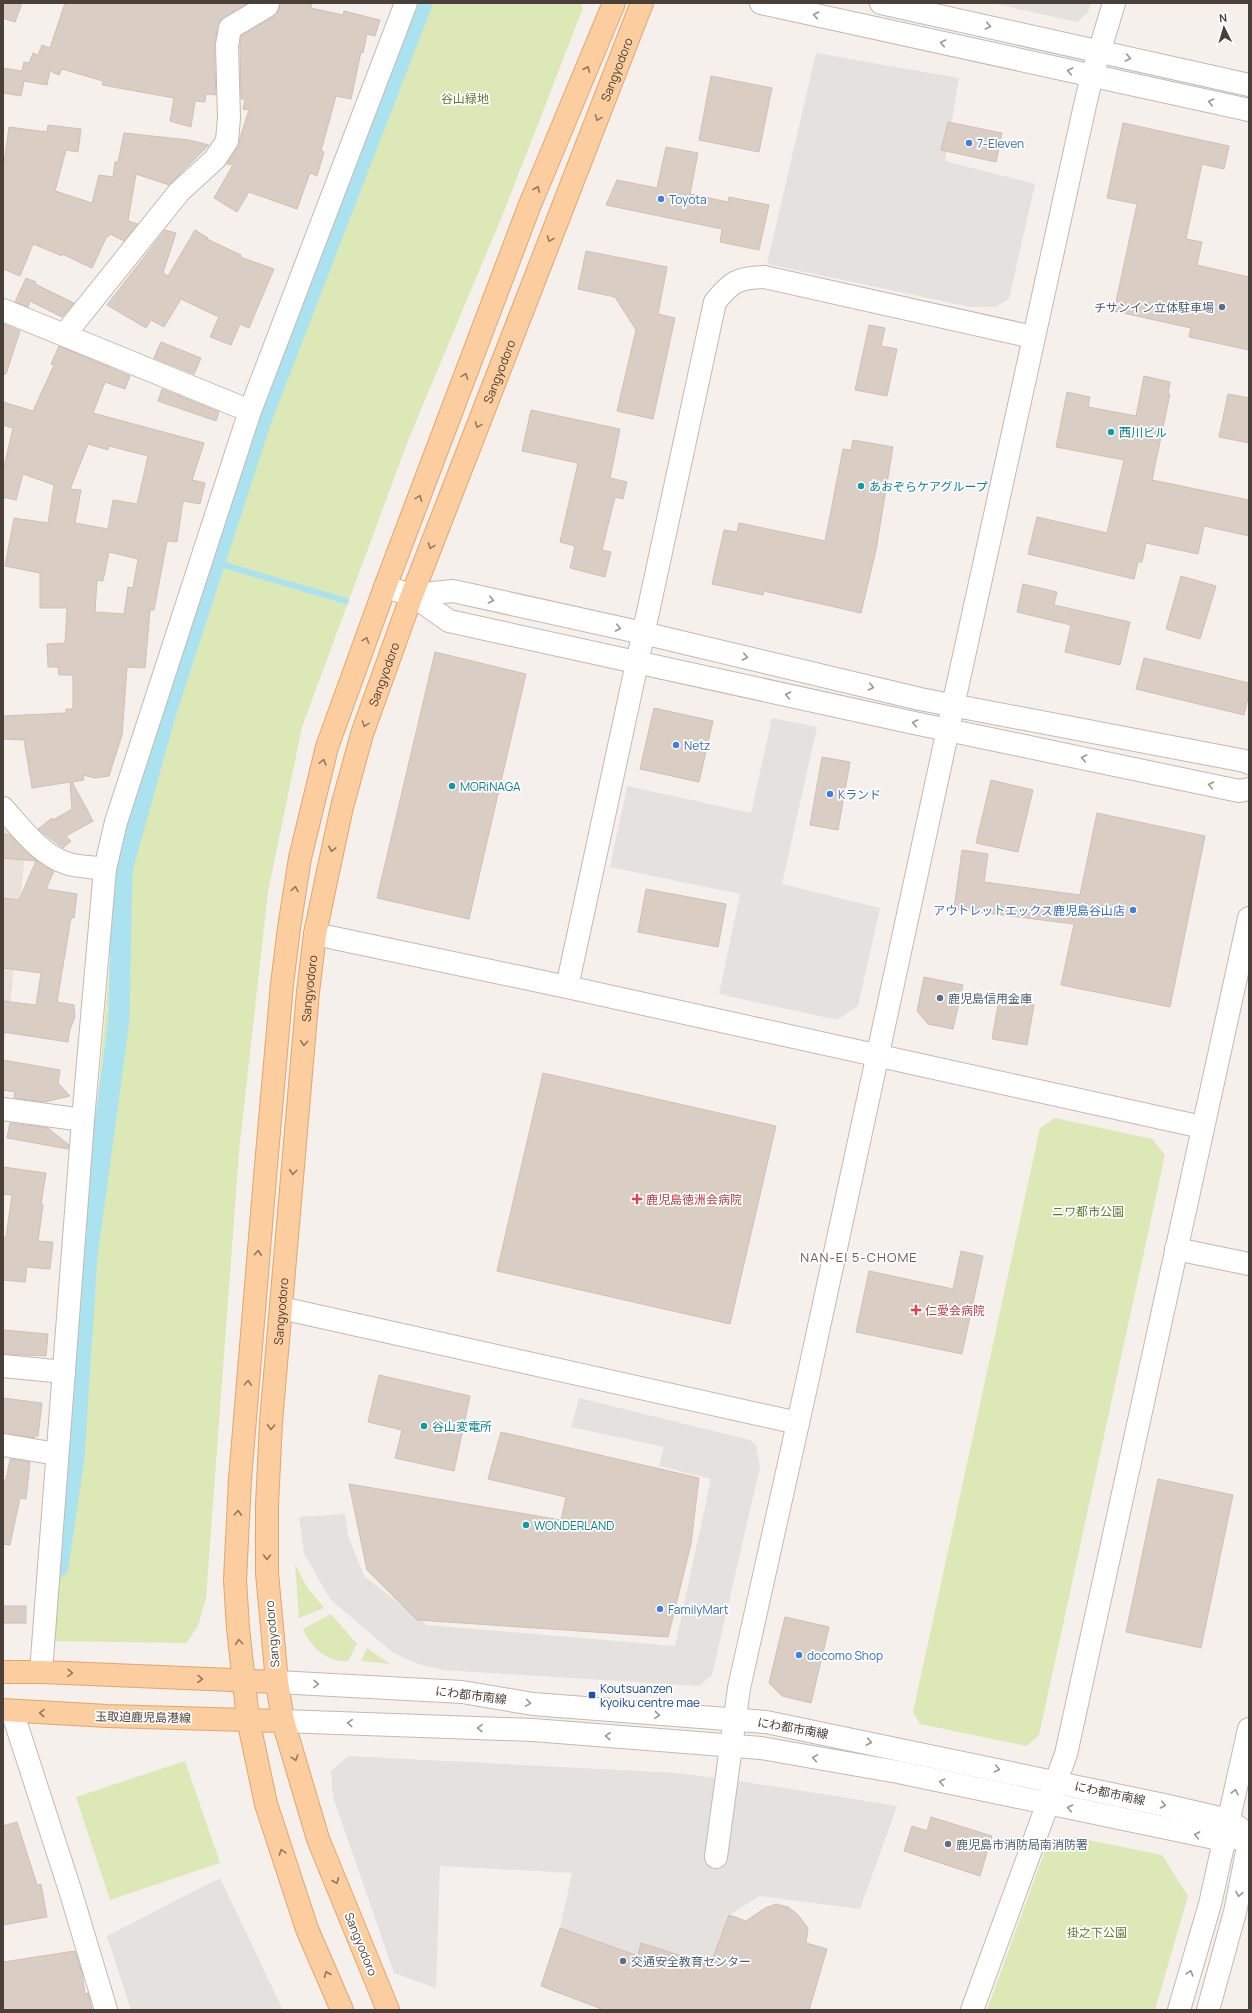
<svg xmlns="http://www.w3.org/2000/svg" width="1252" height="2013" font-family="Manrope,'Noto Sans JP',sans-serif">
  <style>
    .residential { fill: #e9e1da }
    .green { fill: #dce8b6 }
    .parking { fill: #e4e1df }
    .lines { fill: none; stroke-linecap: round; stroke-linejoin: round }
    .stream { stroke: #abe2ef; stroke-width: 6 }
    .canal { stroke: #abe2ef; stroke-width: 21 }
    .building { fill: #dacdc4; stroke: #d1c0b4; fill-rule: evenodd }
    .minor-casing { stroke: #c4b9b1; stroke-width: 24 }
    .major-casing { stroke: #e1a66e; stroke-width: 24 }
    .minor { stroke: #fff; stroke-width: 22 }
    .major { stroke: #fbcd9f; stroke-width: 22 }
    .oneway { stroke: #9b9692 }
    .oneway2 { stroke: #917862 }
    .shop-dot { fill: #3f7fe0; stroke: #fff; stroke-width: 1.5 }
    .service-dot { fill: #5c6f8a; stroke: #fff; stroke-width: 1.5 }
    .culture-dot { fill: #0f9aa8; stroke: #fff; stroke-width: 1.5 }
    .health-dot { fill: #e0444e; stroke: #fff; stroke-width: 1.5 }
    .transit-dot { fill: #1a4fb4; stroke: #fff; stroke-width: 1.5 }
    .labels { text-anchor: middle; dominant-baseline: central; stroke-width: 3.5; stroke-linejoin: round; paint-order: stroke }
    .street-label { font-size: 12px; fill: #4a4039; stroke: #fff }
    .park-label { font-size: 12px; fill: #5b7b2d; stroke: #fff }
    .shop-label { font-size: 12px; fill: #366cbe; stroke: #fff; text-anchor: start }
    .service-label { font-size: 12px; fill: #4e5e75; stroke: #fff; text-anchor: start }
    .culture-label { font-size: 12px; fill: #0d838f; stroke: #fff; text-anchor: start }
    .health-label { font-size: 12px; fill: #be3a42; stroke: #fff; text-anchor: start }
    .transit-label { font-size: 12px; fill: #164399; stroke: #fff; text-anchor: start }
    .neighbourhood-label { font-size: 13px; letter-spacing: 1px; fill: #6c5b51; stroke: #fff }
  </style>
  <rect width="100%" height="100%" fill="#f5f0eb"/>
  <!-- residential -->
  <polygon class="residential" points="3,828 26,842 9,1019 3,1046"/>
  <!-- green -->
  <g class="green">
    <polygon points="419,3 580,3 583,8 505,209 409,438 302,727 268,892 239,1152 206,1598 198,1626 186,1643 50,1641 118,869 160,714 258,416"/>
    <polygon points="1055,1118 1152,1139 1165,1155 1039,1735 1027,1746 920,1724 913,1712 1040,1128"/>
    <polygon points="295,1564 307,1587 324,1608 299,1618"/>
    <path d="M331,1614L357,1644L348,1661C327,1663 311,1647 303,1629Z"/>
    <polygon points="367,1648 390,1664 361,1661"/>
    <polygon points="185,1761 220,1863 110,1900 76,1797"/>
    <polygon points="1073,1837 1162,1855 1188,1896 1155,2010 987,2010 1047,1845"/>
  </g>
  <!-- parking -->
  <g class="parking">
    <polygon points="991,3 1091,3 1088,12 1077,22"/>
    <polygon points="816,53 959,78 945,161 1035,184 1009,299 995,307 971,307 767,264"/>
    <polygon points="772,718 817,727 782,884 880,908 858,1006 837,1020 719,994 740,894 610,867 627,786 751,813"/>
    <polygon points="579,1398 750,1440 756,1445 760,1467 712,1675 699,1686 443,1670 418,1664 392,1652 330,1599 304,1553 299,1517 345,1514 348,1535 364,1576 427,1625 675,1646 711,1479 659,1466 664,1447 571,1427"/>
    <polygon points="348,1756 677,1773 727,1779 897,1806 860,1909 760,1896 729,1915 710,1965 638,1956 560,1928 572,1873 440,1866 436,1988 394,1973 333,1797 331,1771"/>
    <polygon points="220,1878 283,2010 131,2010 107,1936"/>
  </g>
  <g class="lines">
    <!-- stream -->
    <polyline class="stream" points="214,562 346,601"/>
    <!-- canal -->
    <polyline class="canal" points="58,1567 74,1457 87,1256 119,1020 122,870 165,715 262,417 422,3"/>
  </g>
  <!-- building -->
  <g class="building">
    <polygon points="3,3 22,3 15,22 3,18"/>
    <polygon points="65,3 248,3 220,21 214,45 216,95 206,94 205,102 195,101 191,127 170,121 174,98 102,85 103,81 62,69 59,75 50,71 47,85 24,81 21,96 3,93 3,68 22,71 24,62 29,63 33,53 38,55 42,45 50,48"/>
    <polygon points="280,3 312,3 311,8 343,15 344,11 380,20 375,36 367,34 363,53 361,52 351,99 336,96 321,151 324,152 317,176 310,173 297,209 249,192 237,212 214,198 233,165 227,164 236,150 249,110 243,109 245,99 241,99 240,46 241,36 273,17 279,10"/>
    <polygon points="711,76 772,88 759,152 699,140"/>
    <polygon points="948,122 1002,133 996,162 941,150"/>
    <polygon points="1123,123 1229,146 1224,169 1202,164 1186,239 1202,242 1197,265 1249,277 1249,350 1189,337 1191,328 1114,311 1137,204 1107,198"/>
    <polygon points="48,125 81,129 78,152 66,150 55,191 92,203 99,175 113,177 115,162 118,162 124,133 189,140 209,145 169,185 136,174 128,221 138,224 124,241 110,234 108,237 107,236 92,268 62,254 62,256 33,244 20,276 3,269 3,170 9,127 47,132"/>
    <polygon points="666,147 698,153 690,194 728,202 729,197 769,205 759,250 720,242 722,229 606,205 617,180 657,188"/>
    <polygon points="165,230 176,233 163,273 168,276 195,230 208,238 207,239 241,255 240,257 274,269 249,328 240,324 231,345 210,337 219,317 181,299 164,327 151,320 146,328 107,305"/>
    <polygon points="586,251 667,267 658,314 675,318 653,419 617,411 636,330 615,297 578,289"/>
    <polygon points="26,278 36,282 35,284 74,303 62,317 30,301 28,307 15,302"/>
    <polygon points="3,324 20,331 6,374 3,374"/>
    <polygon points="869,325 885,328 881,346 897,349 887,396 855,390"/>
    <polygon points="161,342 201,358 194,374 154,358"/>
    <path d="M59,346L130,376L125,389L105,382L93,413L204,443L192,480L205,483L200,504L183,501L177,542L167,541L154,610H150L145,668L127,667L122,735L109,776L95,778L83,775L84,780L72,782L93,821L66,836L71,841L63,848L38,829L52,818L53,820L72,809L70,782L32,788L24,740L3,739V716L66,713V709H73V675H59L58,667H48L47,644L65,643L67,608H40V573L5,566L14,518L48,523L54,485L23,474L16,500L3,497V471L13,428L3,425V402L33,411L54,365L51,364ZM88,444L108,450L109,446L148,456L137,504L113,500L108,529L75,523L81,490L70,489ZM109,552L138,559L133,588L128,587L124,614L95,612L97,580L103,581Z"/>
    <polygon points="1144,376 1170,382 1168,393 1170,394 1152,480 1249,500 1249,536 1204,526 1198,554 1146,543 1142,562 1138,562 1134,579 1028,554 1037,517 1107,533 1124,460 1056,447 1067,392 1090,397 1088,407 1136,416"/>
    <polygon points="162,389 219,412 216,421 158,401"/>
    <polygon points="1228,394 1249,398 1249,443 1219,437"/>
    <polygon points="531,410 620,429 610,478 627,482 623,499 615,497 602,550 611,552 605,577 570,568 575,546 560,542 578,463 522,451"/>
    <polygon points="853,440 893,447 876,550 861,613 764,591 763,595 712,584 724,530 737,532 739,523 825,541 843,449 851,450"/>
    <polygon points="1181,576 1216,586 1200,639 1166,629"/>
    <polygon points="1023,584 1057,592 1054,605 1130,622 1120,665 1065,652 1071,625 1017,612"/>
    <polygon points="435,652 526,674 469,919 377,898"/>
    <polygon points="1144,658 1249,683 1249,693 1244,715 1136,689"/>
    <polygon points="654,708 713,721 699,782 640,769"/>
    <polygon points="822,757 850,762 838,830 810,825"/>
    <polygon points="991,780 1033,790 1018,852 976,843"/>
    <polygon points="1097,813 1205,836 1170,1007 1061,985 1074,924 954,909 962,850 988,854 984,882 1080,895"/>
    <polygon points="3,834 10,835 32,857 54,871 46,889 77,894 74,918 71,918 57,1002 74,1005 75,1017 70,1029 68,1042 3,1032 3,1001 36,1005 41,973 3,968 3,898 19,900 36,861 3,858"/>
    <polygon points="646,889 726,904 718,947 638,932"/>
    <polygon points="924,977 963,985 953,1029 928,1024 917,1011"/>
    <polygon points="999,999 1034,1005 1027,1045 992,1039"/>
    <polygon points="3,1060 60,1070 58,1083 70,1096 45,1102 14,1098 15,1092 3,1090"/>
    <polygon points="543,1073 776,1126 730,1324 497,1271"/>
    <polygon points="10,1123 48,1128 69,1145 68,1149 7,1138"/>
    <polygon points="3,1167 46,1173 41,1204 43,1204 38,1241 53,1242 50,1269 27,1267 25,1282 3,1280 3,1237 6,1237 12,1195 3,1194"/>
    <polygon points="961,1251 983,1256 962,1354 856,1332 869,1271 953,1289"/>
    <polygon points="3,1330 48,1334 46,1356 3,1354"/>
    <polygon points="379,1375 470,1396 454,1471 395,1458 402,1430 368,1422"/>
    <polygon points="3,1398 42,1403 38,1436 35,1436 34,1438 3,1432"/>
    <polygon points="501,1432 699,1478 691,1544 668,1637 417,1620 367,1570 349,1484 561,1520 566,1497 488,1479"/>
    <polygon points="10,1459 30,1462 26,1499 20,1498 10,1545 3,1544 3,1480 6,1480"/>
    <polygon points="1158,1479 1233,1495 1201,1648 1126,1632"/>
    <rect x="3" y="1606" width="23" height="17"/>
    <polygon points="785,1617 829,1627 811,1703 782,1696 769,1683"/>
    <polygon points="931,1817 992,1836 980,1876 904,1851 912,1826 927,1831"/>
    <polygon points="17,1822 37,1885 41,1884 47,1917 3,1925 3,1826"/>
    <polygon points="776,1904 788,1907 798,1915 808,1928 806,1943 827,1949 809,2010 604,2010 541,1986 560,1928 638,1956 641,1943 710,1965 729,1915 746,1921 765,1908"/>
    <polygon points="75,1951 82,1973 85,1994 88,1993 92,2010 3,2010 3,1962"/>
  </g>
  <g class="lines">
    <defs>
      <g id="minor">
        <polyline points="761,3 1249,110"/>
        <polyline points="881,3 1249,85"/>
        <polyline points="3,310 250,411"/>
        <polyline points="65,334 179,192 215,159 227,141 229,118 227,45 230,28 267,6 268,3"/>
        <polyline points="385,587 412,595 449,621 914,723 1239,791 1249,789"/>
        <polyline points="412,595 453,591 643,633 920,699 1245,761 1249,763"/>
        <path d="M3,808C21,828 41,856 69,864C80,867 93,867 105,869"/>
        <polyline points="315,934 567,987 1202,1127"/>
        <path d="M567,987L715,302C731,282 737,278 764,277L1033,337"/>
        <polyline points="3,1109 83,1120"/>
        <polyline points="1176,1249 1249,1264"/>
        <polyline points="281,1308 798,1423"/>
        <polyline points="3,1366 64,1372"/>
        <polyline points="3,1445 57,1454"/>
        <polyline points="41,1672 83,1120 105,869 116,822 250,411 406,3"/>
        <polyline points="277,1682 462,1692 533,1704 766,1722 1164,1805 1228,1820 1249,1835"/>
        <polyline points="12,1711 70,1890 106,2010"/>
        <polyline points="283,1721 533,1730 761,1748 898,1772 1224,1840 1249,1836"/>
        <polyline points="716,1857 739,1688 806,1387 953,706 1085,105 1092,76 1114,3"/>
        <polyline points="972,2010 1066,1754 1249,918"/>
        <polyline points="1179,2010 1210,1904 1249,1729"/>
        <polyline points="1208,2010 1235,1912 1249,1842"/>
      </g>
      <g id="major">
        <polyline points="3,1672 41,1672 277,1682"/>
        <polyline points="3,1710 107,1716 283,1721"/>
        <polyline points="342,2010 307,1929 266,1804 248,1719 238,1628 235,1580 240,1479 265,1177 282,984 289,928 300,858 327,747 385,587 529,207 614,3"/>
        <path id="s1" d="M388,2010L318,1839L283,1721L277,1682L267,1573V1505L271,1422L308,992L315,934L326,881L342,807L362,734L412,595L642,3"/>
      </g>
    </defs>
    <!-- minor casing -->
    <use href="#minor" class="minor-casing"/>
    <!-- major casing -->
    <use href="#major" class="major-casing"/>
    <!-- minor -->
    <use href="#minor" class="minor"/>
    <!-- major -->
    <use href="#major" class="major"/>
  </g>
  <!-- one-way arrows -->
  <defs><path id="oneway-chevron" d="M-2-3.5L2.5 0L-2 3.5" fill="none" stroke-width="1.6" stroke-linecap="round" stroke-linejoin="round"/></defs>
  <g class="oneway">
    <use href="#oneway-chevron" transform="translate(816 15) rotate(-168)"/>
    <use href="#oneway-chevron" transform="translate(988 26) rotate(12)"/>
    <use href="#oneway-chevron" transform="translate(943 43) rotate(-168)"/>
    <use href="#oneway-chevron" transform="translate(1128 58) rotate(12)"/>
    <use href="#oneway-chevron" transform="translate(1070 71) rotate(-168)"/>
    <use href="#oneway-chevron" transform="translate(1211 102) rotate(-168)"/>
    <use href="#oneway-chevron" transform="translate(491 600) rotate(12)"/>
    <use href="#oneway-chevron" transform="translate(618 628) rotate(12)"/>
    <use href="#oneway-chevron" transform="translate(745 657) rotate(13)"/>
    <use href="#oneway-chevron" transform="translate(871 687) rotate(13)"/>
    <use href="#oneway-chevron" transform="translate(788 695) rotate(-168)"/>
    <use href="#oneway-chevron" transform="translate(915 723) rotate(-168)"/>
    <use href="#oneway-chevron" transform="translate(1084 758) rotate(-168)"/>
    <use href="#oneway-chevron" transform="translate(1211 785) rotate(-168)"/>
    <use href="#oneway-chevron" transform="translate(316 1684) rotate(2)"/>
    <use href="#oneway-chevron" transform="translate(528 1703) rotate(9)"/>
    <use href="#oneway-chevron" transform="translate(657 1715) rotate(5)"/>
    <use href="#oneway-chevron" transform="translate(350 1723) rotate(-177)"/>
    <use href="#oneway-chevron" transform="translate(480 1728) rotate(-178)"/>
    <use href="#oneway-chevron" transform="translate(608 1736) rotate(-176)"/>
    <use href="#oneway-chevron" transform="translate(869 1742) rotate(11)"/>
    <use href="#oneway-chevron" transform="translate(815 1758) rotate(-170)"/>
    <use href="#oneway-chevron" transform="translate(997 1769) rotate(12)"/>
    <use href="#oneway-chevron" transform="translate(942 1782) rotate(-168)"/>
    <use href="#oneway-chevron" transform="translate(1235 1792) rotate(-77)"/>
    <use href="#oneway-chevron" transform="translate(1163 1805) rotate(13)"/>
    <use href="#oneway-chevron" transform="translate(1070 1808) rotate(-168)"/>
    <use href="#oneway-chevron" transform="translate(1197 1835) rotate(-169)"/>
    <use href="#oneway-chevron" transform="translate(1239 1894) rotate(101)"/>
    <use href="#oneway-chevron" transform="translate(1190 1973) rotate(-74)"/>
  </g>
  <g class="oneway2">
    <use href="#oneway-chevron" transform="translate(587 69) rotate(-67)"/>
    <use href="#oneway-chevron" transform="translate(598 118) rotate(111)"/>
    <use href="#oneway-chevron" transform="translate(537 189) rotate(-67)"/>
    <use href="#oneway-chevron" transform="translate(550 239) rotate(111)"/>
    <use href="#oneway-chevron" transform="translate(465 376) rotate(-69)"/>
    <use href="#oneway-chevron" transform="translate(478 425) rotate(111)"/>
    <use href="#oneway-chevron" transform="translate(419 498) rotate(-69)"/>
    <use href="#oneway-chevron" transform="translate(431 546) rotate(111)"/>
    <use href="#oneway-chevron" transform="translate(366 640) rotate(-70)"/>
    <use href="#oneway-chevron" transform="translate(365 724) rotate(110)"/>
    <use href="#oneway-chevron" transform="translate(323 762) rotate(-75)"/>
    <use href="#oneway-chevron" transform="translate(332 849) rotate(102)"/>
    <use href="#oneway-chevron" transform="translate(295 889) rotate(-80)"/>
    <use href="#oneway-chevron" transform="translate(304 1043) rotate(95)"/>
    <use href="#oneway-chevron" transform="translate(293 1172) rotate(95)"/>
    <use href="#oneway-chevron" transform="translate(258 1253) rotate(-85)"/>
    <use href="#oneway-chevron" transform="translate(248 1383) rotate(-85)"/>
    <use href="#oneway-chevron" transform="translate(271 1427) rotate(93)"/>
    <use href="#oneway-chevron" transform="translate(238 1513) rotate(-87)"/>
    <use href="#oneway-chevron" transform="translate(267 1557) rotate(90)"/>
    <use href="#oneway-chevron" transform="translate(239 1642) rotate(-95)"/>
    <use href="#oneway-chevron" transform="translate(70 1673) rotate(3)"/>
    <use href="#oneway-chevron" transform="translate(200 1679) rotate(2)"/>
    <use href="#oneway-chevron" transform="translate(42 1713) rotate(-177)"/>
    <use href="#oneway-chevron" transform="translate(295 1758) rotate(73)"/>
    <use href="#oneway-chevron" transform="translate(282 1852) rotate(-108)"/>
    <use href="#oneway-chevron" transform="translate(336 1881) rotate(68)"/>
    <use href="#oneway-chevron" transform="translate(327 1974) rotate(-113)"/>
  </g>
  <!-- markers -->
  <g class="shop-dot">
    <circle cx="969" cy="143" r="4"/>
    <circle cx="661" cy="199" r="4"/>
    <circle cx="676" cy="745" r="4"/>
    <circle cx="830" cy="794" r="4"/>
    <circle cx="1133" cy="910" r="4"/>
    <circle cx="660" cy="1609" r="4"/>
    <circle cx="799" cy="1655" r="4"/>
  </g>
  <g class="service-dot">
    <circle cx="1222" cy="307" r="4"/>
    <circle cx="940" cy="998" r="4"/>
    <circle cx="948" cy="1844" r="4"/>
    <circle cx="623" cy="1961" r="4"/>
  </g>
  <g class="culture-dot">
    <circle cx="1111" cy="432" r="4"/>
    <circle cx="861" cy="486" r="4"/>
    <circle cx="452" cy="786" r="4"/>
    <circle cx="424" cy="1426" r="4"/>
    <circle cx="526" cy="1525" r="4"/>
  </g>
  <g class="health-dot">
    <path d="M635 1193h4v4h4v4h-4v4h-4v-4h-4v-4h4z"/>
    <path d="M914 1304h4v4h4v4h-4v4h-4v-4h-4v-4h4z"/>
  </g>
  <rect class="transit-dot" x="588" y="1691" width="8" height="8" rx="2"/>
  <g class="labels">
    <!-- street labels -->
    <g class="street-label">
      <text stroke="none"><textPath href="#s1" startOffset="2015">Sangyodoro</textPath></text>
      <text stroke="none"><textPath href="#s1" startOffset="1691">Sangyodoro</textPath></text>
      <text stroke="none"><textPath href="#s1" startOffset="1367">Sangyodoro</textPath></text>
      <text stroke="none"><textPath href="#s1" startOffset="1043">Sangyodoro</textPath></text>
      <text stroke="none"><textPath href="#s1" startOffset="719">Sangyodoro</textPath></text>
      <text transform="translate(272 1634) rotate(-95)">Sangyodoro</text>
      <text transform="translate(471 1695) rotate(7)">にわ都市南線</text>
      <text transform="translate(143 1717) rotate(1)">玉取迫鹿児島港線</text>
      <text transform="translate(793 1728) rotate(10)">にわ都市南線</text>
      <text transform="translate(1110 1793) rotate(12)">にわ都市南線</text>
      <text transform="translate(361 1944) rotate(68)">Sangyodoro</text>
    </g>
    <!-- park labels -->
    <g class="park-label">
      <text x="465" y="98">谷山緑地</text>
      <text x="1088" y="1211">ニワ都市公園</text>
      <text x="1097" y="1932">掛之下公園</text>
    </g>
    <!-- shop labels -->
    <g class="shop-label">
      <text x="977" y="143">7-Eleven</text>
      <text x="669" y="199">Toyota</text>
      <text x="684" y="745">Netz</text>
      <text x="838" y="794">Kランド</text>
      <text x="1125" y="910" text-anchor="end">アウトレットエックス鹿児島谷山店</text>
      <text x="668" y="1609">FamilyMart</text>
      <text x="807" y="1655">docomo Shop</text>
    </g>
    <!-- service labels -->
    <g class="service-label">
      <text x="1214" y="307" text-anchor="end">チサンイン立体駐車場</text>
      <text x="948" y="998">鹿児島信用金庫</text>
      <text x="956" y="1844">鹿児島市消防局南消防署</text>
      <text x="631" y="1961">交通安全教育センター</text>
    </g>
    <!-- culture labels -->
    <g class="culture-label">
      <text x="1119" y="432">西川ビル</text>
      <text x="869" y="486">あおぞらケアグループ</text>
      <text x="460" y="786">MORiNAGA</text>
      <text x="432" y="1426">谷山変電所</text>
      <text x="534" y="1525">WONDERLAND</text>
    </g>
    <!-- health labels -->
    <g class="health-label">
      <text x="646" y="1199">鹿児島徳洲会病院</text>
      <text x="925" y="1310">仁愛会病院</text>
    </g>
    <!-- transit labels -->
    <g class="transit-label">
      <text x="600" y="1688">Koutsuanzen<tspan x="600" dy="14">kyoiku centre mae</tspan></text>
    </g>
    <!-- neighbourhood labels -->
    <g class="neighbourhood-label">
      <text x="859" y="1257">NAN-EI 5-CHOME</text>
    </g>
  </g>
  <!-- border -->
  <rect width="1252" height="2013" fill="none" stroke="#4a4039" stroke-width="8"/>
  <!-- north arrow -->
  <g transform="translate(1224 28) rotate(355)" stroke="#ffffff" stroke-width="3" paint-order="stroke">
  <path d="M0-3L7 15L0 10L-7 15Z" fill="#4a4039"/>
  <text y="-6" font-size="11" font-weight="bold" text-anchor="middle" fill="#4a4039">N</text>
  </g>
</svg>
